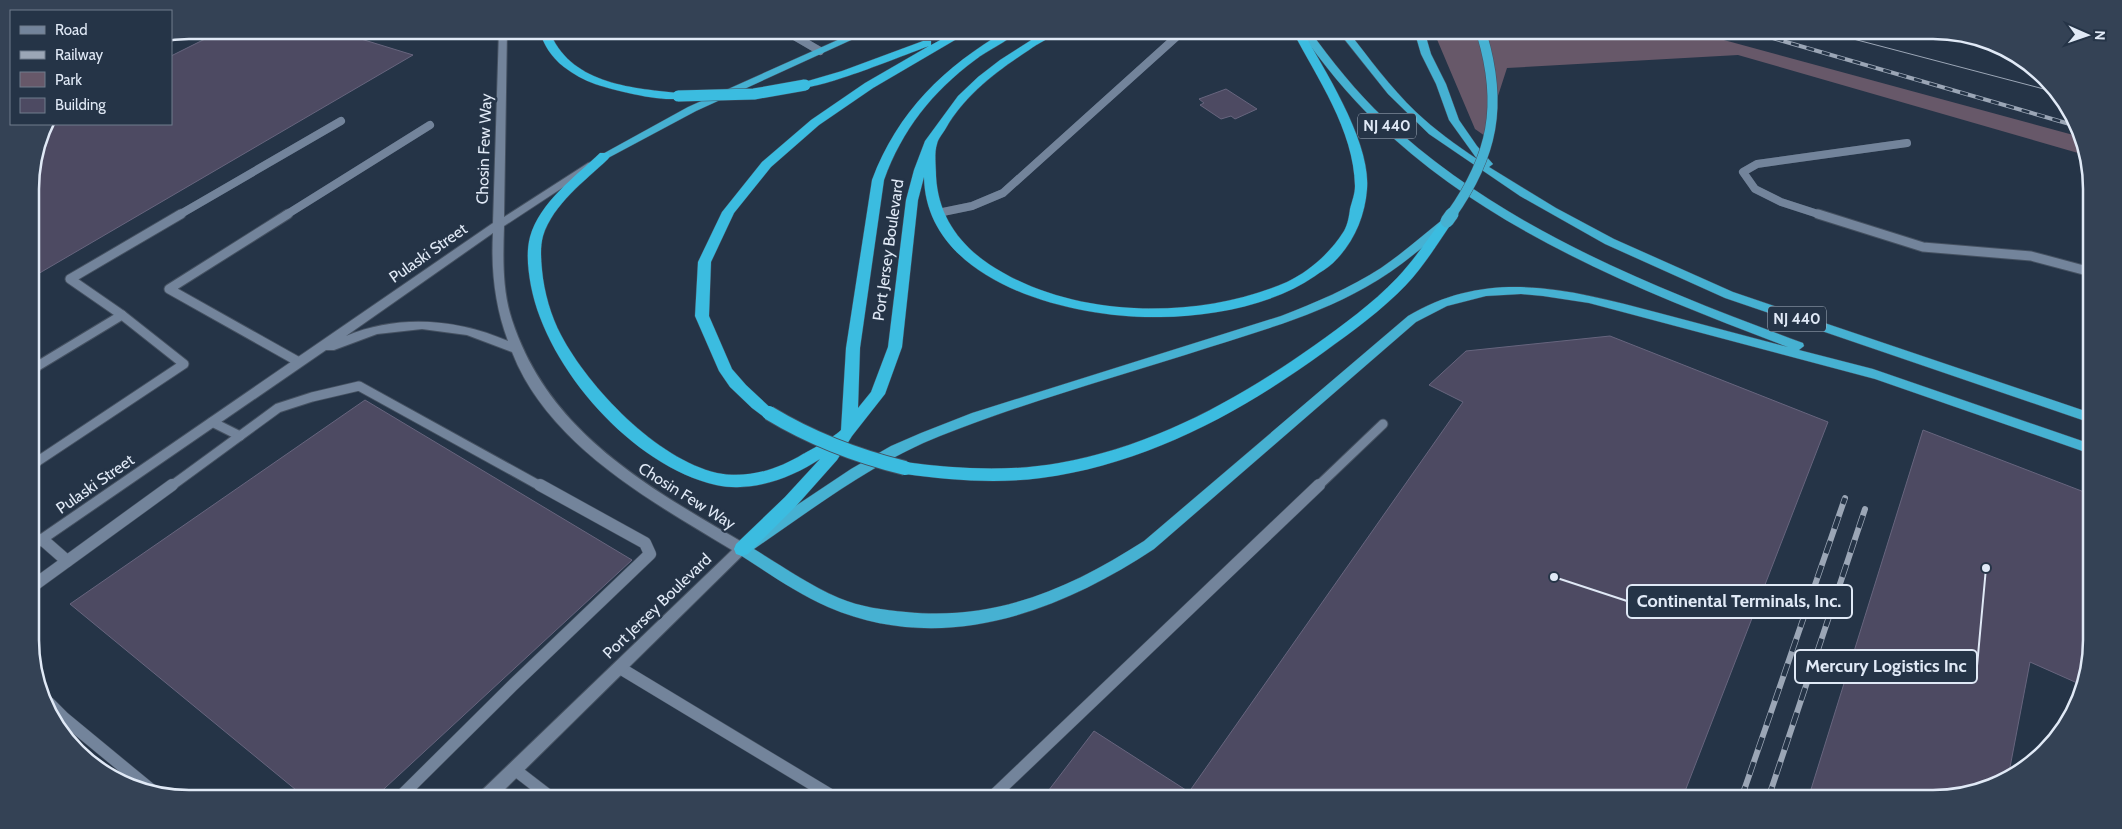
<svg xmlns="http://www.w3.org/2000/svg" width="2122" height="829" font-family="Cabin,sans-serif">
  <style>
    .green { fill: #675869 }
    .building { fill: #4d4a62; stroke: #67657e }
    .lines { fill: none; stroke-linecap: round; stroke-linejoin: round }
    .service-far2-casing { stroke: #455161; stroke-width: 8 }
    .service-far1-casing { stroke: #455161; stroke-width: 11 }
    .service-casing { stroke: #455161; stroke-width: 13 }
    .tertiary-casing { stroke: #455161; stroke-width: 2 }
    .trunk-casing { stroke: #455161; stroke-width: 1 }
    .motorway-casing { stroke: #455161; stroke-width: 1 }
    .service-far2 { stroke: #73849b; stroke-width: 8 }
    .service-far1 { stroke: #73849b; stroke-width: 9 }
    .service { stroke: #73849b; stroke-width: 12 }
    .tertiary { fill: #73849b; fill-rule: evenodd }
    .trunk { fill: #46b1d2; fill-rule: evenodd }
    .motorway { fill: #3bbce0; fill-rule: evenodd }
    .tram { stroke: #9ba6b6; stroke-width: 1 }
    .rail-far1-casing { stroke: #9ba6b6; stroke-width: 4 }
    .rail-casing { stroke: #9ba6b6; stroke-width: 6 }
    .rail-far1 { stroke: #253447; stroke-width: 2.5; stroke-dasharray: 8; stroke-linecap: butt }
    .rail { stroke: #253447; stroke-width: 4.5; stroke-dasharray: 13; stroke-linecap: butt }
    .trunk-bridge-far1-casing { stroke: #455161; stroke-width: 11; stroke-linecap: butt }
    .trunk-bridge-casing { stroke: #455161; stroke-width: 14; stroke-linecap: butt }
    .motorway-bridge-far1-casing { stroke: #455161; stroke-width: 12; stroke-linecap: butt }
    .motorway-bridge-casing { stroke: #455161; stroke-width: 16; stroke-linecap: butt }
    .trunk-bridge-far1 { stroke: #46b1d2; stroke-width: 10 }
    .trunk-bridge { stroke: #46b1d2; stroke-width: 13 }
    .motorway-bridge-far1 { stroke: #3bbce0; stroke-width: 11 }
    .motorway-bridge { stroke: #3bbce0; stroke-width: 14 }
    .labels { text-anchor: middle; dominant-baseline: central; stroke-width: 4.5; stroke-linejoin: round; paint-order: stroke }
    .shield { fill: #253447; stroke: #a8b3c2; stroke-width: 1 }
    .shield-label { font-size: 15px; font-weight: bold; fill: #e0e9f6 }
    .street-label { font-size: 16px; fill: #e0e9f6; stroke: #253447 }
    .rim { fill: none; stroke: #e0e9f6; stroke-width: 2.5 }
    .leader { fill: none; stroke: #e0e9f6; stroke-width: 2 }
    .callout-dot { fill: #e0e9f6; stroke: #253447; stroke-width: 2 }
    .callout { fill: #253447; stroke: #e0e9f6; stroke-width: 2 }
    .callout-label { font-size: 18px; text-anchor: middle; font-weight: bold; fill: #e0e9f6 }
  </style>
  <rect width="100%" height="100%" fill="#253447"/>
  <!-- green -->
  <polygon class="green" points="1433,30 1687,30 2077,136 2085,155 1738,55 1507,68 1485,136 1475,129"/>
  <!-- building -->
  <g class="building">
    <polygon points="223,30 376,30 361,39 413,55 31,278 30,178 45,124 171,124 171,56"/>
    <polygon points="1226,89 1257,109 1235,119 1231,116 1221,119 1200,105 1204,103 1199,99"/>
    <polygon points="1610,336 1828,422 1682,799 1042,799 1094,731 1189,792 1463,402 1429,385 1466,351"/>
    <polygon points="365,400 632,560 373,799 307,799 70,604"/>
    <polygon points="1923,430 2092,495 2092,640 2084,686 2030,662 2008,778 1984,790 1943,799 1808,799"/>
  </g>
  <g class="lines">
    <defs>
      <g id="service-far2">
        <polyline points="773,30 789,33 820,51"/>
        <polyline points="938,213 972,206 1003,193 1184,30"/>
        <polyline points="179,215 341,121"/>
        <polyline points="286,215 430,125"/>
        <polyline points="1821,215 1781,202 1755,189 1743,172 1757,164 1907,143"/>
      </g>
      <g id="service-far1">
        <polyline points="288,214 169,289 299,362"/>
        <polyline points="1818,214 1923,247 2031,256 2091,272"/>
        <polyline points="122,315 70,279 181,214"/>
        <polyline points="31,370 122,315 184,364 32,465"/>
        <polyline points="212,422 240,436"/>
        <polyline points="170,487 278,408 312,397 359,386 542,487"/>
        <polyline points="1317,487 1383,424"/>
      </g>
      <g id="service">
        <polyline points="43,540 67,561"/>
        <polyline points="33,586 172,485"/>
        <polyline points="620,668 837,799"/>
        <polyline points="49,703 64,718 155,793"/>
        <polyline points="514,769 553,799"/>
        <polyline points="398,799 512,686 650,554 645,543 540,485"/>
        <polyline points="990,799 1319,485"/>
      </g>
      <path id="tertiary" d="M499,30H507L504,217L588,163L592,162L597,165L504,226C503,257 502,290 512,320C549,434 650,488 747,545L749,549L495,799H476L478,794L732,550C651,501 548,445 512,352L467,335L422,329L377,334L334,350H326L32,552V540L493,223ZM493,233C491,271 495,306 508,341C457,319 399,314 346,336Z"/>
      <g id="trunk">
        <polygon points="860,30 873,30 696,111 608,158 600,158 599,156 688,107"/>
        <path d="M1299,30H1309C1332,61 1356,92 1385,119C1502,229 1655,288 1803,343L1804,346L1799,350L1873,369L2091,444V454L1875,379L1589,303L1543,296L1521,294L1486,296L1447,306L1416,322L1154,549C1057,613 942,656 828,607C796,593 767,572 737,553L734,549L737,545L851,469L891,446L921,433L972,413L1281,316C1315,303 1350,288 1381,268C1403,253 1422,236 1442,220L1446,218L1452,222L1450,224C1423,247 1397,270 1366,287C1317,315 1263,330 1210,347C1120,376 1028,401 940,436C872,463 814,508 754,549C782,566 809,585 839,598C860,607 884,610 906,612C996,621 1069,589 1144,541L1408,316C1490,267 1572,290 1659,313C1702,324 1745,336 1788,347C1643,292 1490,232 1377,123C1348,95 1322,63 1299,30Z"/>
        <path d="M1337,30H1347C1369,58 1390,87 1416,112C1435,130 1456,145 1477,159L1449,120L1436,84L1421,54L1414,30H1424L1431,54L1446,84L1459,120L1477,146L1493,164L1489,167L1556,208L1614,239L1733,292L2091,413V423L1725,298L1605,244L1520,196L1429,134L1388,94Z"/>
      </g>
      <g id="motorway">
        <path d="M539,30H549C569,83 629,88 678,93L684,96C674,106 609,89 595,84C584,80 573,74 564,67C551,57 544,45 539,30Z"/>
        <path d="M959,30H972L873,88L819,125L771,167L734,213L711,262L709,316L732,369L746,385L776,413L774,417L769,418L764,417L752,408L730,387L719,371L695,316L698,262L722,212L762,162L811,120L865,83L929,46C909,53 817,91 801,87L800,85L801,83L842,71L923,41H931V45Z"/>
        <path d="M1007,30H1019C1009,41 988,50 975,60C932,92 902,130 884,180L860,348L858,408L871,392L888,347L906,200L914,170L925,141L958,96L978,77L1000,60L1047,30H1059C1051,38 1038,43 1029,50C997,71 965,95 946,128C943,133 938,139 937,144C934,153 936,166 936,176C938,217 961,247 995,268C1077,319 1199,320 1287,282C1310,271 1331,252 1344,231C1348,224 1349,216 1350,209C1352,201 1355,194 1355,186C1354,130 1317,78 1292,30H1302C1325,71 1371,142 1367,189C1365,217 1353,244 1333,263C1328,268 1320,272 1315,276C1271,306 1212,316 1160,317C1074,319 926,284 924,177L918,200L902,347L885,394L852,436L837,460L797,505L748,554L742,556L736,554L734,549L736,544L785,497L820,459C791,478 752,493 716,485C633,466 547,369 531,286C528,270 526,252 530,237C540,202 575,177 600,153H608L610,156L608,159C585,181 553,204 543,236C540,247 541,259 542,270C544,292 551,316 561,335C589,388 657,459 717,473C747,479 777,470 803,454C811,450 837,435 841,430L846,348L872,180C898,111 944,67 1007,30Z"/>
        <path d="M1447,217L1453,221C1438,243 1424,266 1406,285C1382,310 1353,331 1324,352C1240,413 1146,464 1041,478C995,484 950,480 905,474L899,472L897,468L899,464L905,462C956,469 1008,472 1059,463C1154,446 1237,400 1315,345C1343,325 1372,304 1397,278C1414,260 1428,239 1443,218Z"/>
      </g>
    </defs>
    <!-- service-far2 casing -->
    <use href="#service-far2" class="service-far2-casing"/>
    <!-- service-far1 casing -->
    <use href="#service-far1" class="service-far1-casing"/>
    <!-- service casing -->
    <use href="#service" class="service-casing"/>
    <!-- tertiary casing -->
    <use href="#tertiary" class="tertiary-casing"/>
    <!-- trunk casing -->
    <use href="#trunk" class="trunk-casing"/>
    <!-- motorway casing -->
    <use href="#motorway" class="motorway-casing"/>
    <!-- service-far2 -->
    <use href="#service-far2" class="service-far2"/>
    <!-- service-far1 -->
    <use href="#service-far1" class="service-far1"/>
    <!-- service -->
    <use href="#service" class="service"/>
    <!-- tertiary -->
    <use href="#tertiary" class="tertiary"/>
    <!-- trunk -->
    <use href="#trunk" class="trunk"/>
    <!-- motorway -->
    <use href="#motorway" class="motorway"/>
    <!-- tram -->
    <polyline class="tram" points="1819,30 2059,93"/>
    <defs>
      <polyline id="rail-far1" points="1745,30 2073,125"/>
      <g id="rail">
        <polyline points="1741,799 1845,498"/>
        <polyline points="1768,799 1865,509"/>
      </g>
    </defs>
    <!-- rail-far1 casing -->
    <use href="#rail-far1" class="rail-far1-casing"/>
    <!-- rail casing -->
    <use href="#rail" class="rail-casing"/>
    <!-- rail-far1 -->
    <use href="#rail-far1" class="rail-far1"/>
    <!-- rail -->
    <use href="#rail" class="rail"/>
    <defs>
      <path id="trunk-bridge-far1" d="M1451,215C1493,156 1503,105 1482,35"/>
      <polyline id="trunk-bridge" points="1447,221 1452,214"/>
      <polyline id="motorway-bridge-far1" points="678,96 754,94 805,85"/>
      <path id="motorway-bridge" d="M769,413C812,439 856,456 905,468"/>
    </defs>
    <!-- trunk-bridge-far1 casing -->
    <use href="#trunk-bridge-far1" class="trunk-bridge-far1-casing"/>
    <!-- trunk-bridge casing -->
    <use href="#trunk-bridge" class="trunk-bridge-casing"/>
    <!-- motorway-bridge-far1 casing -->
    <use href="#motorway-bridge-far1" class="motorway-bridge-far1-casing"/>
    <!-- motorway-bridge casing -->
    <use href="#motorway-bridge" class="motorway-bridge-casing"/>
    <!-- trunk-bridge-far1 -->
    <use href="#trunk-bridge-far1" class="trunk-bridge-far1"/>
    <!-- trunk-bridge -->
    <use href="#trunk-bridge" class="trunk-bridge"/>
    <!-- motorway-bridge-far1 -->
    <use href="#motorway-bridge-far1" class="motorway-bridge-far1"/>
    <!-- motorway-bridge -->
    <use href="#motorway-bridge" class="motorway-bridge"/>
  </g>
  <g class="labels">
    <!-- shield labels -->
    <g class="shield">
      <rect x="1358" y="113.5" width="58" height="25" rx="4"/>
      <rect x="1768" y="306.5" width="58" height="25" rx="4"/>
    </g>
    <g class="shield-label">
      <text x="1387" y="126">NJ 440</text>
      <text x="1797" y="319">NJ 440</text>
    </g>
    <!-- street labels -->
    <g class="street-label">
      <text transform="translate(484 149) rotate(-88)">Chosin Few Way</text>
      <text transform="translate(888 250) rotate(-82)">Port Jersey Boulevard</text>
      <text transform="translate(428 253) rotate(-35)">Pulaski Street</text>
      <text transform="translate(95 484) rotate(-35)">Pulaski Street</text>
      <text transform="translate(687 496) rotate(32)">Chosin Few Way</text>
      <text transform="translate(657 606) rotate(-44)">Port Jersey Boulevard</text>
    </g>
  </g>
  <!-- crop -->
  <path d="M0 0H2122V829H0ZM189 39H1933A150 150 0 0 1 2083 189V640A150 150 0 0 1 1933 790H189A150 150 0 0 1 39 640V189A150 150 0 0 1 189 39Z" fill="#344255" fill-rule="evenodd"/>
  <path class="rim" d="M189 39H1933A150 150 0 0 1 2083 189V640A150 150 0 0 1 1933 790H189A150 150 0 0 1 39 640V189A150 150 0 0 1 189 39Z"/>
  <!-- callouts -->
  <path class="leader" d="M1554 577L1627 601M1986 568L1977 666"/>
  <g class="callout-dot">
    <circle cx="1554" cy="577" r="5"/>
    <circle cx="1986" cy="568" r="5"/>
  </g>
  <g class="callout">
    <rect x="1627" y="585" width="225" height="33" rx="5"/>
    <rect x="1795" y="650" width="182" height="33" rx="5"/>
  </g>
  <g class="callout-label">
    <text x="1739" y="607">Continental Terminals, Inc.</text>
    <text x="1886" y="672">Mercury Logistics Inc</text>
  </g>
  <!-- legend -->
  <rect x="10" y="10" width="162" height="115" fill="#253447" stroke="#707c8d"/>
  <rect x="20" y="26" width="25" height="8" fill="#73849b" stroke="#707c8d"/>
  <text x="55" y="35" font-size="15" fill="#e0e9f6">Road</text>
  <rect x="20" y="51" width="25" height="8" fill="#9ba6b6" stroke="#707c8d"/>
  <text x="55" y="60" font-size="15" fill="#e0e9f6">Railway</text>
  <rect x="20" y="72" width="25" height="15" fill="#675869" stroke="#707c8d"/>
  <text x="55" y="85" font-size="15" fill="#e0e9f6">Park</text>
  <rect x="20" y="98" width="25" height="15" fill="#4d4a62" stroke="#707c8d"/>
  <text x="55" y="110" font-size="15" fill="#e0e9f6">Building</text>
  <!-- north arrow -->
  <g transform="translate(2087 35) rotate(92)" stroke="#253447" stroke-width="4" paint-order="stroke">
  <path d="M0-4L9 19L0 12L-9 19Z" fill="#e0e9f6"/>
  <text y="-8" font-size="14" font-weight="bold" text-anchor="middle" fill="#e0e9f6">N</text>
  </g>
</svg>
